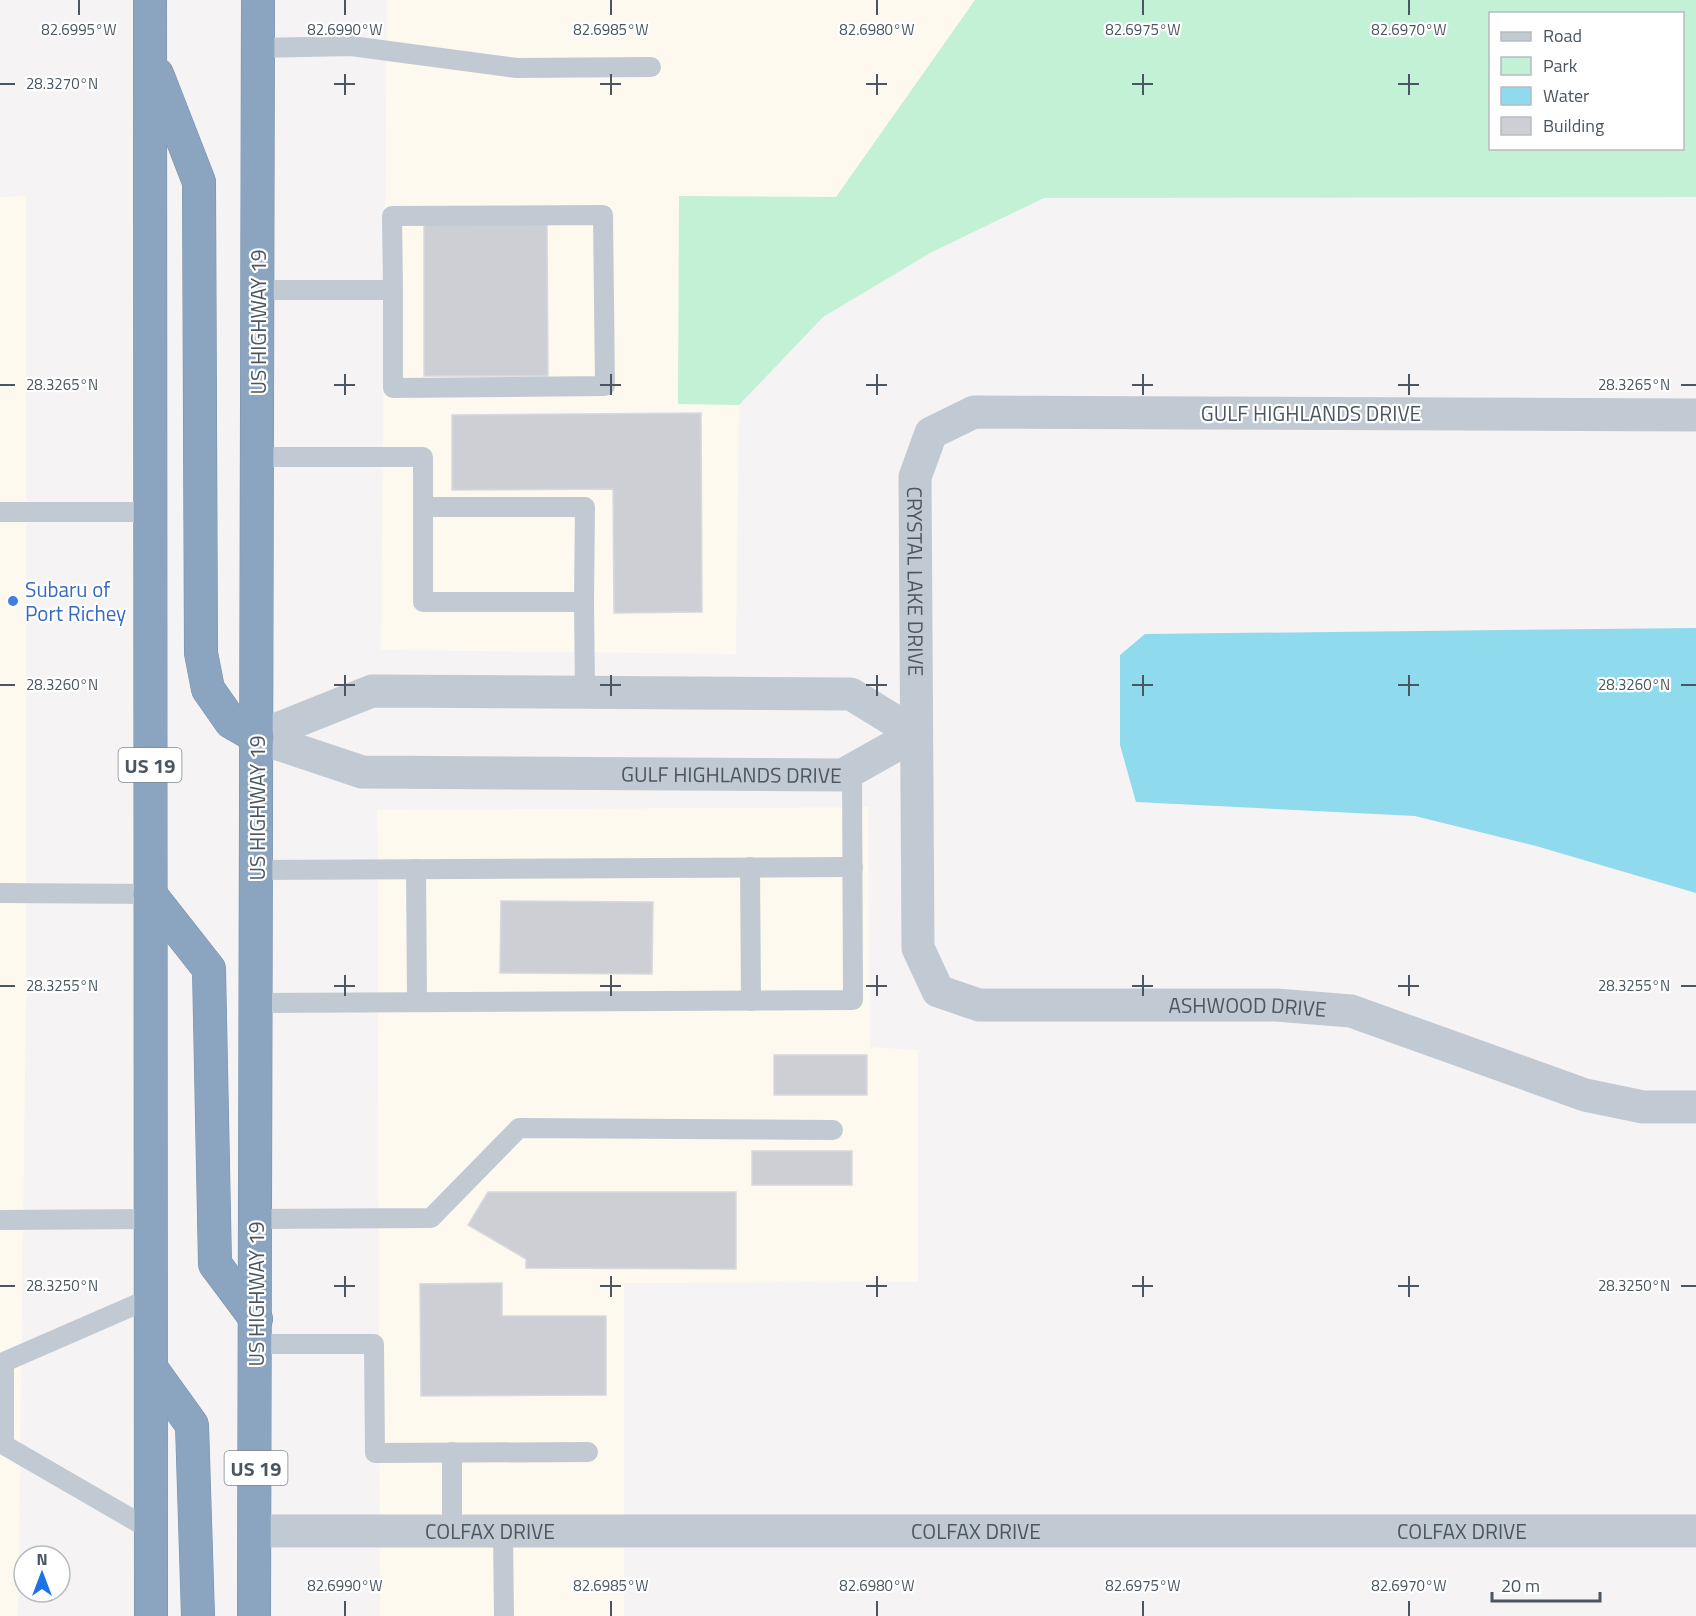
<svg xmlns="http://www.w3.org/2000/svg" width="1696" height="1616" font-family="'Titillium Web',sans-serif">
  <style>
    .commercial { fill: #fdf9ef }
    .green { fill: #c3f1d5; fill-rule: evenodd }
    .water { fill: #90daee }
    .building { fill: #cdcfd5; stroke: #d7d9de; stroke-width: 1.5 }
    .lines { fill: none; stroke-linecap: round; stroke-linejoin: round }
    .highway-casing { stroke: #7690ad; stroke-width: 34 }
    .lane { stroke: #c1cad2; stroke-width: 20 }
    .street { stroke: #c1cad2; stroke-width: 33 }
    .highway { stroke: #8ba5c1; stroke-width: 33 }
    .ticks { fill: none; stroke: #4a5661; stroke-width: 2 }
    .shop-dot { fill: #3f7fe0; stroke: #fff; stroke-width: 2 }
    .labels { text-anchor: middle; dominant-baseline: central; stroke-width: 4.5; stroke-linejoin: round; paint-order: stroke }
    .shield { fill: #fff; stroke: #808990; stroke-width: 1.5 }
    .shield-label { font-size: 20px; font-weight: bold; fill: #4a5661 }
    .street-label { font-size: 21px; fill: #4a5661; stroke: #fff }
    .shop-label { font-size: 21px; fill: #366cbe; stroke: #fff; text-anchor: start }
    .ticks-label { font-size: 15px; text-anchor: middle; fill: #4a5661; stroke: #fff; stroke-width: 4.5; stroke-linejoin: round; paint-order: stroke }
  </style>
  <rect width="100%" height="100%" fill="#f5f3f3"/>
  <!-- commercial -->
  <g class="commercial">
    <polygon points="387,0 975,0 836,197 679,197 678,404 739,405 736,654 381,650"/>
    <polygon points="26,196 26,1006 18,1616 0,1616 0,197"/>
    <polygon points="868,807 870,1047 918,1050 918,1282 624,1283 624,1616 380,1616 377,810"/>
  </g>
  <!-- green -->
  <path class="green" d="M975,0H1696V197L1044,198L932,252L823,317L739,405L678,404L679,196L836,197ZM1490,14H1682V148H1490Z"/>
  <!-- water -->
  <polygon class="water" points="1696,628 1696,893 1536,846 1415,816 1136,802 1120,745 1120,655 1145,634"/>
  <!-- building -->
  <g class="building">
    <polygon points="424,224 547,224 548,376 424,376"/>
    <polygon points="701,413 702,612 614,613 613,489 452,490 452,415"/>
    <polygon points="501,901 653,902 652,974 500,973"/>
    <rect x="774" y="1055" width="93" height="40"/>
    <rect x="752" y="1151" width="100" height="34"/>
    <polygon points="488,1192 736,1192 736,1269 526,1268 526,1259 468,1225"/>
    <polygon points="502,1283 502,1316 606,1316 606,1395 421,1396 420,1284"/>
  </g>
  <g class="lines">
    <defs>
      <g id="highway">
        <polyline points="150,0 151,1616"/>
        <polyline points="157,74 199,182 201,653 208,689 231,722 257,737"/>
        <polyline points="150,894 209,969 215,1264 256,1319"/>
        <polyline points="151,1368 192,1425 198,1616"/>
        <polyline points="254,1616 258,0"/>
      </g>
    </defs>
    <!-- highway casing -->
    <use href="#highway" class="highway-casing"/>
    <!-- lane -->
    <g class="lane">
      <polyline points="258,48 351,46 517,68 651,67"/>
      <polyline points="258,290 393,290 393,388 605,386 603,215 392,216 393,290"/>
      <polyline points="258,457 423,457 423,602 584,602 585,507 423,507"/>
      <polyline points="0,512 150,512"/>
      <polyline points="584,602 585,692"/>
      <polyline points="750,867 751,1001"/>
      <polyline points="416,869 417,1002"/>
      <polyline points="257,870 853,867"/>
      <polyline points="0,893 150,894"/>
      <polyline points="257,1003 853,1000 852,769"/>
      <polyline points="256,1219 431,1218 519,1128 833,1130"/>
      <polyline points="0,1220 150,1219"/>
      <polyline points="151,1298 4,1362 4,1445 151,1530"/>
      <polyline points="256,1344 374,1344 375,1453 588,1452"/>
      <polyline points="452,1452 452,1531"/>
      <polyline points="503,1531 504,1616"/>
    </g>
    <!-- street -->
    <g class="street">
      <path id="s1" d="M1696,415L974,412L931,433L915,477L918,948L938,991L979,1005H1276L1351,1011L1585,1095L1643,1107H1696"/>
      <polyline points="257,737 372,691 851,694 916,734"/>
      <path id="s2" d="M257,737L362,772L843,775L916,734"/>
      <path id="s3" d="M256,1531H1696"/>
    </g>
    <!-- highway -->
    <use href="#highway" class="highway"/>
  </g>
  <!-- ticks -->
  <path class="ticks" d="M79,0V15M345,0V15M611,0V15M877,0V15M1143,0V15M1409,0V15M345,74V95M611,74V95M877,74V95M1143,74V95M1409,74V95M0,84H15M334,84H355M600,84H621M866,84H887M1132,84H1153M1398,84H1419M345,374V395M611,374V395M877,374V395M1143,374V395M1409,374V395M0,385H15M334,385H355M600,385H621M866,385H887M1132,385H1153M1398,385H1419M1681,385H1696M345,675V696M611,675V696M877,675V696M1143,675V696M1409,675V696M0,685H15M334,685H355M600,685H621M866,685H887M1132,685H1153M1398,685H1419M1681,685H1696M345,975V996M611,975V996M877,975V996M1143,975V996M1409,975V996M0,986H15M334,986H355M600,986H621M866,986H887M1132,986H1153M1398,986H1419M1681,986H1696M345,1276V1297M611,1276V1297M877,1276V1297M1143,1276V1297M1409,1276V1297M0,1286H15M334,1286H355M600,1286H621M866,1286H887M1132,1286H1153M1398,1286H1419M1681,1286H1696M345,1601V1616M611,1601V1616M877,1601V1616M1143,1601V1616M1409,1601V1616"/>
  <!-- markers -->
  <circle class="shop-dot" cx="13" cy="601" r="6"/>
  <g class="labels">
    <!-- shield labels -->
    <g class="shield">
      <rect x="118.5" y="748" width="63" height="34" rx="4.5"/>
      <rect x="224.5" y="1451" width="63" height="34" rx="4.5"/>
    </g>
    <g class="shield-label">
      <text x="150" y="765">US 19</text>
      <text x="256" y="1468">US 19</text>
    </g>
    <!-- street labels -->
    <g class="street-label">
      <text transform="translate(258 322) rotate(-90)">US HIGHWAY 19</text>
      <text x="1311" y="413">GULF HIGHLANDS DRIVE</text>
      <text stroke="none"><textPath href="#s1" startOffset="921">CRYSTAL LAKE DRIVE</textPath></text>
      <text stroke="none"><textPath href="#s2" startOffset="480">GULF HIGHLANDS DRIVE</textPath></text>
      <text transform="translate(257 808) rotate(-90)">US HIGHWAY 19</text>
      <text stroke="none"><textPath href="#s1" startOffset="1647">ASHWOOD DRIVE</textPath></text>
      <text transform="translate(256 1294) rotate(-90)">US HIGHWAY 19</text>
      <text stroke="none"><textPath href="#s3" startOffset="234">COLFAX DRIVE</textPath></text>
      <text stroke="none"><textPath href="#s3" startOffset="720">COLFAX DRIVE</textPath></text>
      <text stroke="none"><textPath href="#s3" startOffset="1206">COLFAX DRIVE</textPath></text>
    </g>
    <!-- shop labels -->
    <g class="shop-label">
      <text x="25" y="589">Subaru of<tspan x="25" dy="24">Port Richey</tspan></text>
    </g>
  </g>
  <g class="ticks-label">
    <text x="79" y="35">82.6995°W</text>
    <text x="345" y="35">82.6990°W</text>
    <text x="611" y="35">82.6985°W</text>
    <text x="877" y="35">82.6980°W</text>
    <text x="1143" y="35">82.6975°W</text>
    <text x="1409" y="35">82.6970°W</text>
    <text x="62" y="89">28.3270°N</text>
    <text x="62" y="390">28.3265°N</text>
    <text x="1634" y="390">28.3265°N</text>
    <text x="62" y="690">28.3260°N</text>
    <text x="1634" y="690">28.3260°N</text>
    <text x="62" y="991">28.3255°N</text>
    <text x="1634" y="991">28.3255°N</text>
    <text x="62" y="1291">28.3250°N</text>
    <text x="1634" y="1291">28.3250°N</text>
    <text x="345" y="1591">82.6990°W</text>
    <text x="611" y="1591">82.6985°W</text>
    <text x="877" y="1591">82.6980°W</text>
    <text x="1143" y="1591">82.6975°W</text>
    <text x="1409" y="1591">82.6970°W</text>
  </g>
  <!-- legend -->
  <rect x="1489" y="12" width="195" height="138" fill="#ffffff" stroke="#b7bbc0" stroke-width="1.5"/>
  <rect x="1501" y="32" width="30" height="9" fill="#c1cad2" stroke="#b7bbc0" stroke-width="1.5"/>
  <text x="1543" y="42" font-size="18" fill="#4a5661">Road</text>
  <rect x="1501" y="57" width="30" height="18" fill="#c3f1d5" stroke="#b7bbc0" stroke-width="1.5"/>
  <text x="1543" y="72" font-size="18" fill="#4a5661">Park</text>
  <rect x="1501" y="87" width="30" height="18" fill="#90daee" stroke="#b7bbc0" stroke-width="1.5"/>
  <text x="1543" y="102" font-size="18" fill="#4a5661">Water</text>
  <rect x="1501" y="117" width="30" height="18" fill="#cdcfd5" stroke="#b7bbc0" stroke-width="1.5"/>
  <text x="1543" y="132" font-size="18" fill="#4a5661">Building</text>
  <!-- north arrow -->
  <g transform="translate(42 1574)"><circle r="28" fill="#ffffff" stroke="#b7bbc0" stroke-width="1.5"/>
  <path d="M0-4.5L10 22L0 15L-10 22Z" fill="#1a73e8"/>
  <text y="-9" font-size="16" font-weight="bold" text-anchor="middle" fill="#4a5661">N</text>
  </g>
  <!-- scale -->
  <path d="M1492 1592v9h108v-9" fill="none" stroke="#4a5661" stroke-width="3"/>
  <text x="1501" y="1592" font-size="18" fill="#4a5661" stroke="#ffffff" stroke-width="4.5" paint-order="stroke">20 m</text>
</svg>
